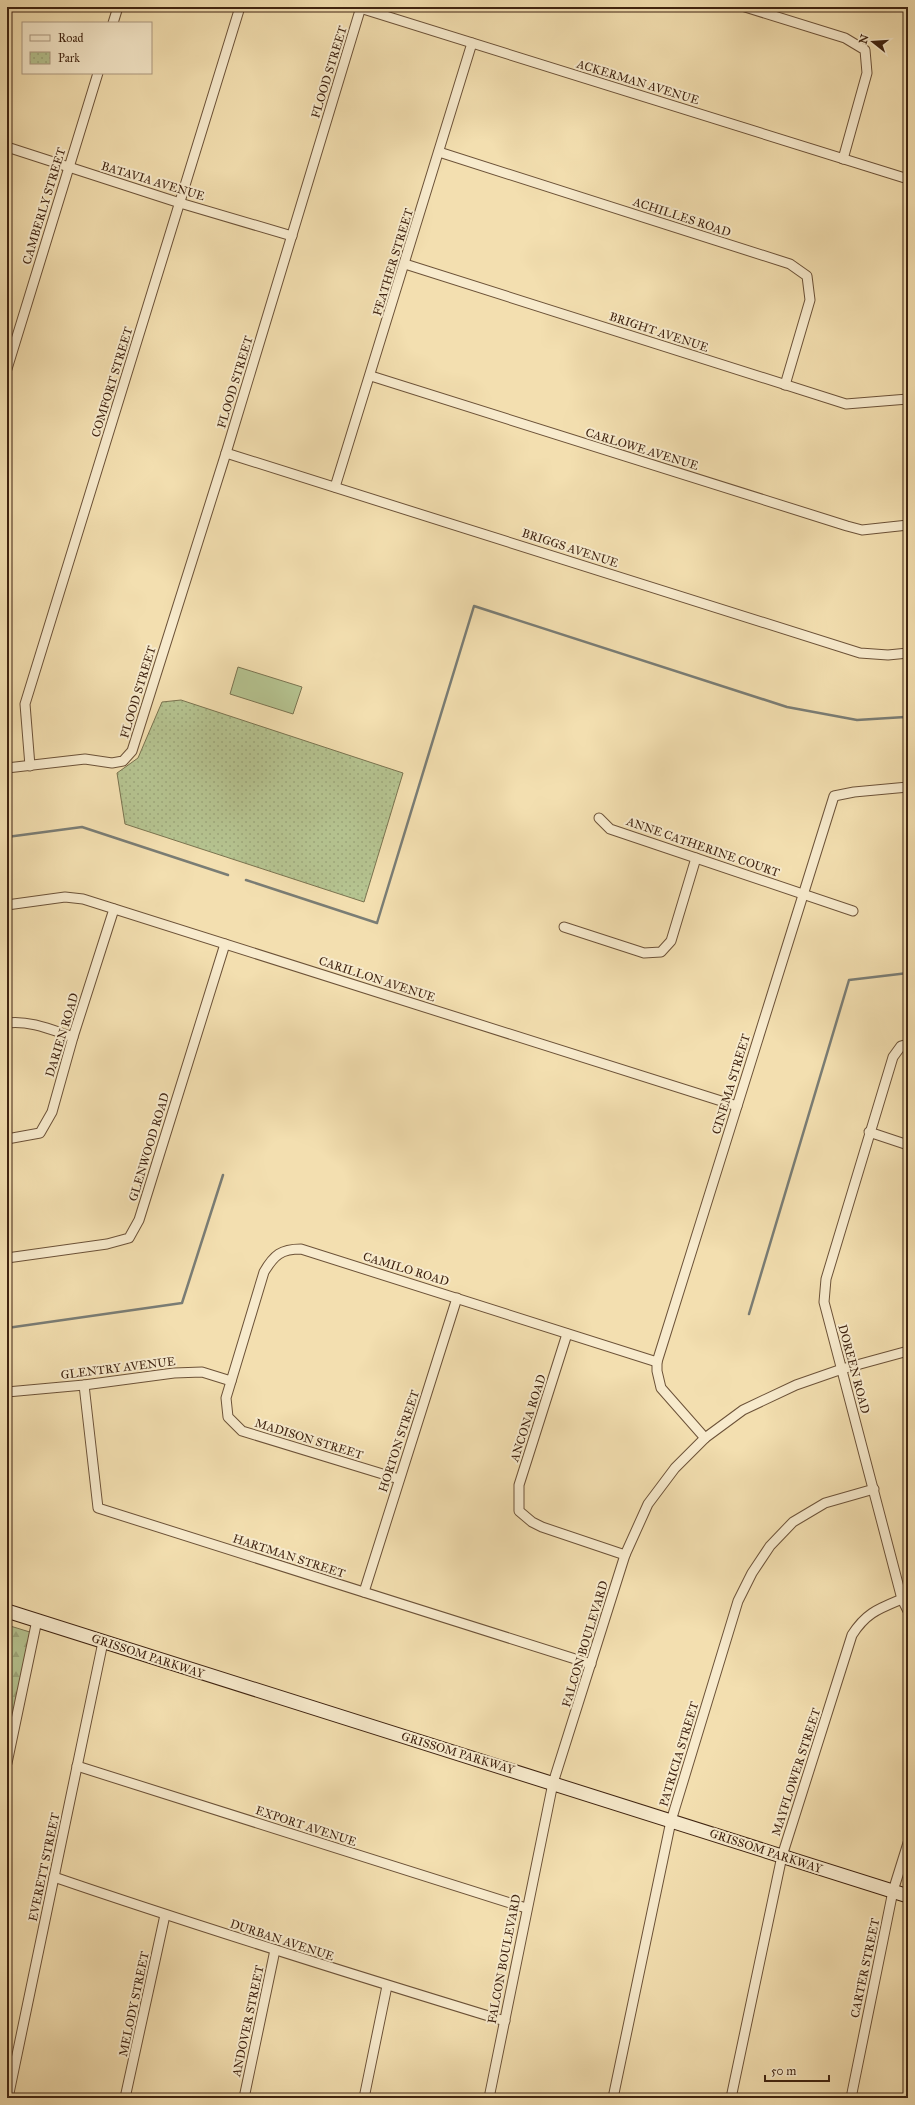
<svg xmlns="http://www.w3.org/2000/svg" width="915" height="2105" font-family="'IM FELL Great Primer',serif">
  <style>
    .green { fill: #b5c390; stroke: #7a7350 }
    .forest { fill: url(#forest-firs); stroke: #7a7350 }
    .park { fill: url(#park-dots); stroke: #7a7350 }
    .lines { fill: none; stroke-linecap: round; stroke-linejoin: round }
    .stream { stroke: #7a7d75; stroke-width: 2.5 }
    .minor-casing { stroke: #6c5238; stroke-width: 11 }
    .secondary-casing { stroke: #3f2310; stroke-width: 15 }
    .minor { stroke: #f7eacc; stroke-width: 9 }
    .secondary { stroke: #f7eacc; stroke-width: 13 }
    .labels { text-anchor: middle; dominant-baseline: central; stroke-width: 4; stroke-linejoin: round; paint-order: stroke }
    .street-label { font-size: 12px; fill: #3f2310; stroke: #f7eacc }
  </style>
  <defs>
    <pattern id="forest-firs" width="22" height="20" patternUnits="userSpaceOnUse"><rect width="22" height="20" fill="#b5c390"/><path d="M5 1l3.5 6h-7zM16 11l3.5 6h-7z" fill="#9da77b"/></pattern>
    <pattern id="park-dots" width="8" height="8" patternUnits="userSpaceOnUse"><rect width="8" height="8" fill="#b5c390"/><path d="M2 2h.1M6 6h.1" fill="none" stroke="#9da77b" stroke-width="1.8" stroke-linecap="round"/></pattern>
  </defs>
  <rect width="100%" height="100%" fill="#f3dfb0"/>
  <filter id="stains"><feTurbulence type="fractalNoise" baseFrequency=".005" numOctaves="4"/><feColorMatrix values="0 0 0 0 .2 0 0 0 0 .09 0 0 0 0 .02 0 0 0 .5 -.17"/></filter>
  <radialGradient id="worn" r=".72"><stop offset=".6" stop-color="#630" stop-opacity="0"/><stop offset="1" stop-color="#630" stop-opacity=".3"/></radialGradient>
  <!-- green -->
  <polygon class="green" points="238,667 302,687 293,714 230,694"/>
  <!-- forest -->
  <polygon class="forest" points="7,1625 33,1633 7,1750"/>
  <!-- park -->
  <polygon class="park" points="181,700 403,773 364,902 125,824 117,773 138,758 162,702"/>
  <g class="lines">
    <!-- stream -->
    <g class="stream">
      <polyline points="7,837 82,827 228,875"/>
      <polyline points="246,880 377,923 474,606 787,707 857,720 905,717 908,750"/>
      <polyline points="749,1314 849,980 908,973"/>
      <polyline points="7,1328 182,1303 223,1175"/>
    </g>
    <defs>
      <g id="minor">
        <polyline points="745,7 845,38 865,50 867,73 843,159"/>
        <polyline points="360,8 908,179"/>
        <polyline points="113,23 118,7"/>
        <polyline points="7,147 180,203 292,236"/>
        <polyline points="439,152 790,264 807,276 810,300 785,385"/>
        <polyline points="405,264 846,404 908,399"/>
        <polyline points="7,369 98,73"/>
        <polyline points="371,376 847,526 862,530 908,525"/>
        <polyline points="226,453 860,653 888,655 908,653"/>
        <polyline points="335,487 472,43"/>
        <polyline points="30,766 25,704 240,7"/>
        <polyline points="7,768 85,759 112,763 123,761 132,751 226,453 361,7"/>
        <polyline points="599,818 610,829 853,911"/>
        <polyline points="7,905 65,897 83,899 737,1106"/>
        <polyline points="564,927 644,953 661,952 671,941 696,858"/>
        <path d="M7,1023C29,1020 52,1030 73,1037"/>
        <polyline points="908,1044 901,1046 893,1057 826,1279 824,1302 902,1599 908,1611"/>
        <polyline points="869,1132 908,1145"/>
        <polyline points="7,1139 40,1133 52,1112 73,1037 114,909"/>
        <polyline points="7,1258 107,1244 129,1238 139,1220 225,944"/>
        <polyline points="567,1334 519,1485 519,1511 532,1522 542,1527 625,1555"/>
        <polyline points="84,1385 98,1508 591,1664"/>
        <polyline points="7,1392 84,1385 174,1373 202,1372 231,1381"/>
        <polyline points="705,1438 661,1388 657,1371 657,1362 834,796 854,792 908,787"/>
        <path d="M399,1479L242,1431L228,1417L226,1398L264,1272C274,1255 281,1249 301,1249L657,1362"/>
        <polyline points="364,1592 457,1298"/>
        <polyline points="7,1763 37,1620"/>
        <polyline points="77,1766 526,1908"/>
        <path d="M54,1877C203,1928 354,1975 505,2021"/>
        <polyline points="8,2098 103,1642"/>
        <polyline points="125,2098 165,1915"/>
        <polyline points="244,2098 275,1950"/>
        <polyline points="364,2098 387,1986"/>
        <polyline points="489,2098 553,1783 625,1555 648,1504 675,1468 705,1438 743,1410 796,1385 842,1369 908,1351"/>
        <polyline points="613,2098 671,1821 738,1601 752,1573 770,1546 793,1522 825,1503 874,1489"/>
        <path d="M731,2098L782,1856L852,1635C866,1613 878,1609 902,1599"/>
        <polyline points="851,2098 893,1891 908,1843"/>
      </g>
      <polyline id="secondary" points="7,1611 908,1896"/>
    </defs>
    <!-- minor casing -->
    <use href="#minor" class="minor-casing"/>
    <!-- secondary casing -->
    <use href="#secondary" class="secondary-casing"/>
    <!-- minor -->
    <use href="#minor" class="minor"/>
    <!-- secondary -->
    <use href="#secondary" class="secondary"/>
  </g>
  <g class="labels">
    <!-- street labels -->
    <g class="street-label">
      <text transform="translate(329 72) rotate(-73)">FLOOD STREET</text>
      <text transform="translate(638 82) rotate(17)">ACKERMAN AVENUE</text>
      <text transform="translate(153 181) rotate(17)">BATAVIA AVENUE</text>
      <text transform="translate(44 206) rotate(-73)">CAMBERLY STREET</text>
      <text transform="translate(682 217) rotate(18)">ACHILLES ROAD</text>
      <text transform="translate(393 262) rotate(-73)">FEATHER STREET</text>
      <text transform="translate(659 332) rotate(18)">BRIGHT AVENUE</text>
      <text transform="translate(112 382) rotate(-73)">COMFORT STREET</text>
      <text transform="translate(235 382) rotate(-73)">FLOOD STREET</text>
      <text transform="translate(642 449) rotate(17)">CARLOWE AVENUE</text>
      <text transform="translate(570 548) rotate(18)">BRIGGS AVENUE</text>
      <text transform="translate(138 692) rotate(-73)">FLOOD STREET</text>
      <text transform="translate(703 847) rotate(19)">ANNE CATHERINE COURT</text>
      <text transform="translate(377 979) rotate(18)">CARILLON AVENUE</text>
      <text transform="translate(62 1035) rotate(-73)">DARIEN ROAD</text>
      <text transform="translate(731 1084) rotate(-73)">CINEMA STREET</text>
      <text transform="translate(149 1147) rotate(-73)">GLENWOOD ROAD</text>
      <text transform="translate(406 1269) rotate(17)">CAMILO ROAD</text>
      <text transform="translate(118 1368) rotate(-7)">GLENTRY AVENUE</text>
      <text transform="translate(854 1369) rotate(75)">DOREEN ROAD</text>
      <text transform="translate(528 1418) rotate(-72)">ANCONA ROAD</text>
      <text transform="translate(309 1439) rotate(17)">MADISON STREET</text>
      <text transform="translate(399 1441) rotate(-72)">HORTON STREET</text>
      <text transform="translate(289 1556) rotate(18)">HARTMAN STREET</text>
      <text transform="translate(585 1644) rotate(-73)">FALCON BOULEVARD</text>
      <text transform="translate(148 1656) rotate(18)">GRISSOM PARKWAY</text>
      <text transform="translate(458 1753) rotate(17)">GRISSOM PARKWAY</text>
      <text transform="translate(679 1754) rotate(-73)">PATRICIA STREET</text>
      <text transform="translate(796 1772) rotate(-72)">MAYFLOWER STREET</text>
      <text transform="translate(306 1826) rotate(18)">EXPORT AVENUE</text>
      <text transform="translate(766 1851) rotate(18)">GRISSOM PARKWAY</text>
      <text transform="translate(44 1867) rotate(-78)">EVERETT STREET</text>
      <text transform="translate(282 1940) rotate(18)">DURBAN AVENUE</text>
      <text transform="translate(504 1959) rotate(-79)">FALCON BOULEVARD</text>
      <text transform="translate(865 1968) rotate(-78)">CARTER STREET</text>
      <text transform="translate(134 2004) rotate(-78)">MELODY STREET</text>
      <text transform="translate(248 2021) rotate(-78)">ANDOVER STREET</text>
    </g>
  </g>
  <!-- margin -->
  <rect width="915" height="2105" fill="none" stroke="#f3dfb0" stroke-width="24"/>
  <rect x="8" y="8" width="899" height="2089" fill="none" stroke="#3f2310" stroke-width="2"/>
  <rect x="12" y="12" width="891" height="2081" fill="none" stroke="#3f2310"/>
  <!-- legend -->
  <rect x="22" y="22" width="130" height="52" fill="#f7eacc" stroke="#ad9a81"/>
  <rect x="30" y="35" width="20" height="6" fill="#f7eacc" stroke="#ad9a81"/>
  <text x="58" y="42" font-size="12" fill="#3f2310">Road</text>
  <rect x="30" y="52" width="20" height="12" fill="url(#park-dots)" stroke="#ad9a81"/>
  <text x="58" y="62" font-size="12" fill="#3f2310">Park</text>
  <!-- north arrow -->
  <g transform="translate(873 42) rotate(287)" stroke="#f7eacc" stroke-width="3" paint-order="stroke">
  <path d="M0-3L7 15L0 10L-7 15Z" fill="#3f2310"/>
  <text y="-6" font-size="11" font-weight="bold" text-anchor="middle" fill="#3f2310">N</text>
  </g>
  <!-- scale -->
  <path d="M765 2075v6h64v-6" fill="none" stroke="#3f2310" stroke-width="2"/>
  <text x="771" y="2075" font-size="12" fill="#3f2310" stroke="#f7eacc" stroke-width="3" paint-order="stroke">50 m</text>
  <rect width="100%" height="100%" filter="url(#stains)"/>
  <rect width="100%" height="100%" fill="url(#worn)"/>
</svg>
